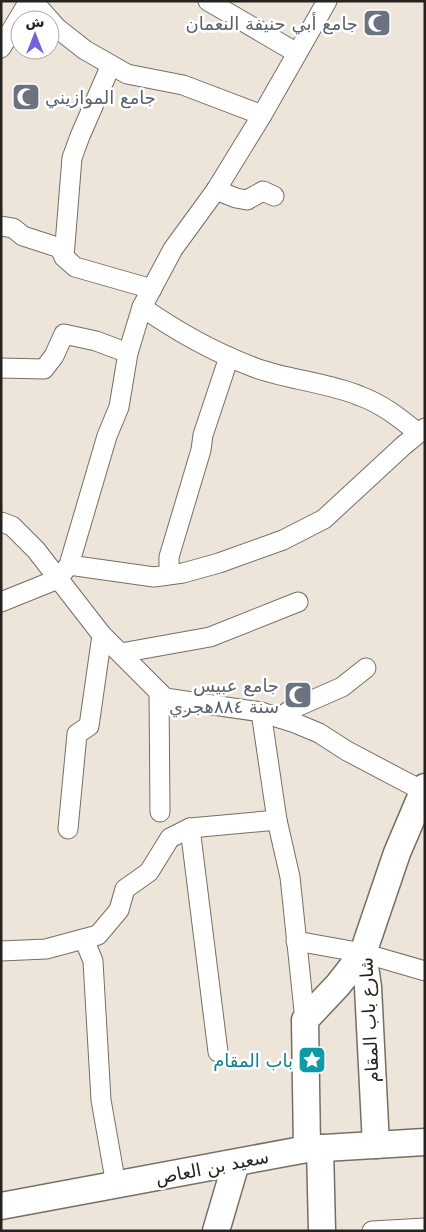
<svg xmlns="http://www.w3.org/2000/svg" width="426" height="1232" font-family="'DejaVu Sans',Cairo,sans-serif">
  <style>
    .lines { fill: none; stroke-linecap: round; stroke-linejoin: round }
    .street-casing { stroke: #766e64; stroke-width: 21 }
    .secondary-casing { stroke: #766e64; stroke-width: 29 }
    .street { stroke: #fff; stroke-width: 19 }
    .secondary { stroke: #fff; stroke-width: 26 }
    .labels { text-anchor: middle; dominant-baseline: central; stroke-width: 5; stroke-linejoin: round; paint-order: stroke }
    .worship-label { font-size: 18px; fill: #5b616d; stroke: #fff; text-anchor: end }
    .street-label { font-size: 18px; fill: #26221e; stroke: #fff }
    .culture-label { font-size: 18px; fill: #0d838f; stroke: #fff; text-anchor: end }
  </style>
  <rect width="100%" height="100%" fill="#eee5da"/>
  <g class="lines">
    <defs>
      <g id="street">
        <polyline points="33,1 57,28 85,50 127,74 183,85 262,115"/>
        <polyline points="208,1 297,53"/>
        <polyline points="1,48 29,1"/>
        <polyline points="216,190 236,198 247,200 263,191 274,196"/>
        <polyline points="1,226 13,228 23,236 60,248 64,257 75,267 152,289"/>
        <polyline points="64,257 72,158 80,136 111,65"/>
        <path d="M142,307C176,331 214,352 253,367C287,380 327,382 360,396C382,404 400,418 418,433"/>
        <polyline points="1,368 44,369 54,356 64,334 96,341 128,353"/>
        <polyline points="1,522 12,526 36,550 102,635 165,698 261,712 277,820 290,877 305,1020"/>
        <polyline points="69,565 154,577 183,573 219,563 283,540 324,519 403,446 425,428"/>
        <polyline points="169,574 169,557 201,450 203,435 229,357"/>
        <polyline points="1,602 58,579 69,565 107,436 119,407 128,353 142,307 173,249 216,190 262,115 327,1"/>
        <polyline points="121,653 210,637 298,602"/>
        <polyline points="159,692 160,812"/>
        <polyline points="261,712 295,723 319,733 347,751 423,791"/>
        <polyline points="279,718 292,709 342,687 366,668"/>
        <polyline points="190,828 218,1052"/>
        <polyline points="68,829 77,734 89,726 102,635"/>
        <polyline points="84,939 93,961 101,1100 116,1185"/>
        <polyline points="296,941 363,953 425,971"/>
        <polyline points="1,951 46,949 98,935 119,910 125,889 149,872 170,838 190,828 277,820"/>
        <polyline points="372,1231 425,1228"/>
      </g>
      <g id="secondary">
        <polyline points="376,1145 368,987 363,953 397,853 425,787"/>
        <polyline points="320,1148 322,1231"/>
        <polyline points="307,1149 305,1020 338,985 363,953"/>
        <polyline points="1,1206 307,1149 425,1142"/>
        <polyline points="216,1231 236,1163"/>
      </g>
    </defs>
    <!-- street casing -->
    <use href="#street" class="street-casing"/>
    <!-- secondary casing -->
    <use href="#secondary" class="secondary-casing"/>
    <!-- street -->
    <use href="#street" class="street"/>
    <!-- secondary -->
    <use href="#secondary" class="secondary"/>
  </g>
  <!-- icons -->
  <defs>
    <symbol id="mosque-square" viewBox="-11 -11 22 22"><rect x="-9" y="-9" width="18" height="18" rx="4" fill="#6b7280" stroke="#fff"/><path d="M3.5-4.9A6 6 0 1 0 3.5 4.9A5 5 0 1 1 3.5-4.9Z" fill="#fff"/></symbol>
    <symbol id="sight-square" viewBox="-11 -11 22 22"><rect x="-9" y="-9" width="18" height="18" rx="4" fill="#0f9aa8" stroke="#fff"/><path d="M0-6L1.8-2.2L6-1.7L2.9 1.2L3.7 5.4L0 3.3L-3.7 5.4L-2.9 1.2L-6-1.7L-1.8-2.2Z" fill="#fff"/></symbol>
  </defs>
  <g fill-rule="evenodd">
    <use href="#mosque-square" x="361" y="7" width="32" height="32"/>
    <use href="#mosque-square" x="10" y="81" width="32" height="32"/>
    <use href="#mosque-square" x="282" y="679" width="32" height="32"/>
    <use href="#sight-square" x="296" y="1044" width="32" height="32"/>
  </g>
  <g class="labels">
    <!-- worship labels -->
    <g class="worship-label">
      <text x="358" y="23">جامع أبي حنيفة النعمان</text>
      <text x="45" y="97" text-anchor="start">جامع الموازيني</text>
      <text x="279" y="685">جامع عبيس<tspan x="279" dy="21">سنة ٨٨٤هجري</tspan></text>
    </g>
    <!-- street labels -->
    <g class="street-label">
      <text transform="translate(369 1020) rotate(-93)">شارع باب المقام</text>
      <text transform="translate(212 1167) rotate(-11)">سعيد بن العاص</text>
    </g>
    <!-- culture labels -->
    <g class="culture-label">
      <text x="293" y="1060">باب المقام</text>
    </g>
  </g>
  <!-- border -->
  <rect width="426" height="1232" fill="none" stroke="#26221e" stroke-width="5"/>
  <!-- north arrow -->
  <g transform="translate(35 35)"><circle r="24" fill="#ffffff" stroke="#a8a7a5"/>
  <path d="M0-4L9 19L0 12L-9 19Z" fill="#7760da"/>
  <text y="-8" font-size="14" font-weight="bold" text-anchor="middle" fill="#26221e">ش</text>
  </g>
</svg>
